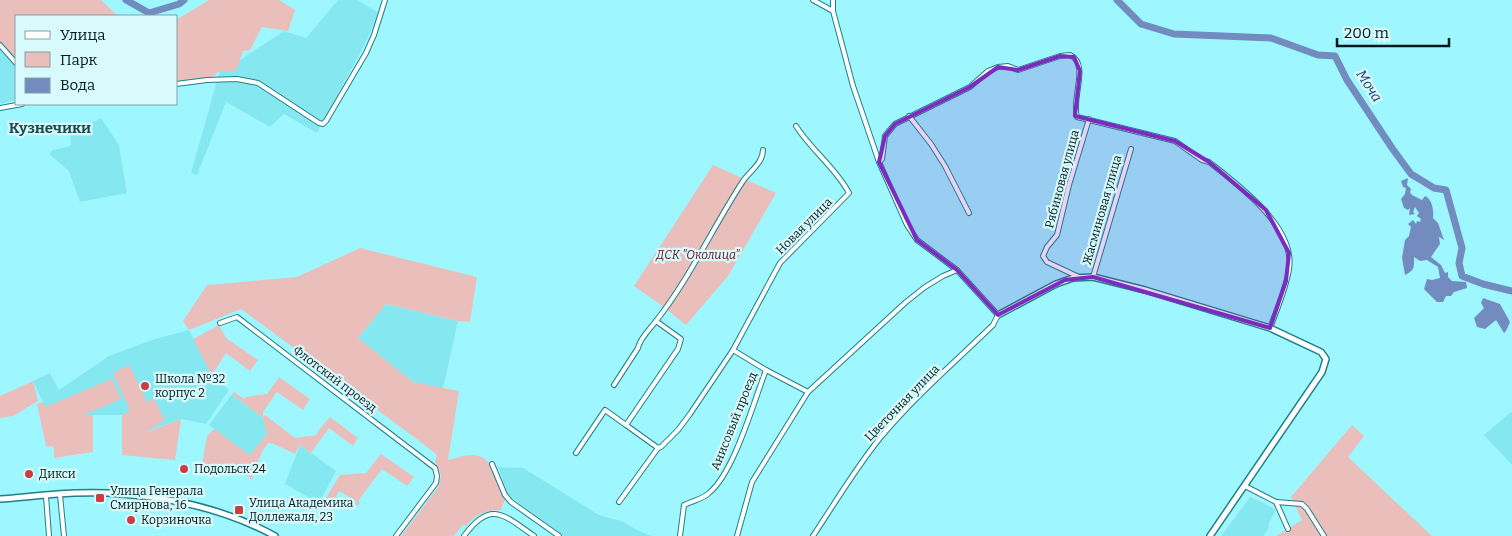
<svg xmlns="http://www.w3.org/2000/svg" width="1512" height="536" font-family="Bitter,serif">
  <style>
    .built { fill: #85e8f1 }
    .green { fill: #eabfbb }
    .water { fill: #728cc0 }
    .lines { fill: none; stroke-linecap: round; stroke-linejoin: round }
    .river { stroke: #728cc0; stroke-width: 7 }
    .street-casing { stroke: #1e8088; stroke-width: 6 }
    .secondary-casing { stroke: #1e8088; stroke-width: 8 }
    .street { stroke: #fff; stroke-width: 4 }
    .secondary { stroke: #fff; stroke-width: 5 }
    .marked { fill: #7b2cbf; fill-opacity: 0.2; stroke: #7b2cbf; stroke-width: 4; stroke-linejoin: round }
    .poi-dot { fill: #cc3d42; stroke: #d9fafd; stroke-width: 2 }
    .labels { text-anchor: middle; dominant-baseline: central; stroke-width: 4.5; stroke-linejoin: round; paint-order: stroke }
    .street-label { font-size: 12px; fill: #00181b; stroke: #d9fafd }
    .park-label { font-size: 12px; font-style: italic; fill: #621116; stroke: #d9fafd }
    .poi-label { font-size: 12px; fill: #00181b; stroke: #d9fafd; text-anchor: start }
    .water-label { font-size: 14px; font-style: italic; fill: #193674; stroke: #d9fafd }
    .quarter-label { font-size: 15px; font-weight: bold; fill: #1a4a4e; stroke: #d9fafd }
  </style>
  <rect width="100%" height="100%" fill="#9ef7ff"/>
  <!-- built -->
  <g class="built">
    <polygon points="338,0 357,0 379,13 365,44 317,133 284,114 270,127 226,102 197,175 191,173 220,70 240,60 284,31 306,38"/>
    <polygon points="0,49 16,67 16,100 0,104"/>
    <polygon points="101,118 119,145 127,193 80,202 69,171 49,154 53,150 71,146 70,134"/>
    <polygon points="386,304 458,321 443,389 413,382 358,338"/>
    <polygon points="189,330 212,375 229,390 206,424 181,419 140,434 130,411 122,415 93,415 87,417 61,440 33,381 50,373 59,390 109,356 155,339"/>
    <polygon points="232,394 263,418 267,434 250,456 209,425"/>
    <polygon points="1511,412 1512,413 1512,465 1484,435"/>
    <polygon points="300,445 336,471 319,503 285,484"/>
    <polygon points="498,467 523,468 599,515 624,522 637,530 651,536 564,536 508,495"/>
    <polygon points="1250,497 1262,502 1276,510 1269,523 1268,530 1263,536 1221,536"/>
  </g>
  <!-- green -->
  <g class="green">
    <polygon points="0,0 101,0 118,16 16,16 16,59 0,43"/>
    <polygon points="209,0 279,0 295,10 288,31 262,27 250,50 243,51 236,71 218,72 213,77 176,81 176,20"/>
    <polygon points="713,165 776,193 728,276 686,325 661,305 634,286"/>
    <path d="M360,248L477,277L470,322L458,321L386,304L358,338L413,382L459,391L448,460C456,458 464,455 472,455C494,455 498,482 505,499L501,510C485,510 476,514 466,526L463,525L454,536H401L439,486L441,475L435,462L437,455L422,443L241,309L189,330L183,321L207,285L297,277Z"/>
    <polygon points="219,325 226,338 258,360 250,371 226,353 212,375 193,339"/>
    <polygon points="129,365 147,402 154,399 165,420 144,433 181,419 175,460 122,455 122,415 130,411 113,373"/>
    <polygon points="279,377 310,399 303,410 277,392 263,412 263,417 265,415 295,438 317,435 318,431 330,417 358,438 353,446 329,428 311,453 300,445 295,454 274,444 268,443 263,450 252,475 253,476 252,480 250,479 250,477 210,465 209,466 202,464 207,436 214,429 250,455 267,434 263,418 232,394 234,392 244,399 246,397 267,394"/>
    <polygon points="112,379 121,399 84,415 87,416 93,415 93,452 54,458 54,447 46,446 37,404 43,402 45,407"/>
    <polygon points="33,381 38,401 13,416 0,418 0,396"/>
    <polygon points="1352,425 1364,436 1348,457 1432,536 1276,536 1302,520 1291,497"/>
    <polygon points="381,454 414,477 407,486 382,469 358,501 360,503 358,506 355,504 356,501 339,491 332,504 324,501 340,475 366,473"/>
  </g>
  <!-- water -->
  <g class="water">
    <path d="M1408,178L1407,185L1411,189L1410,192L1412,195L1422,200L1425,196C1432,199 1434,210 1433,218L1438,223L1444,240L1439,237L1440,244L1431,257L1441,265L1445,273L1448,272V277L1452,281L1466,282L1467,288L1454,292L1451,296H1446L1443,302H1437L1424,289L1427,279L1432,280L1440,278L1438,267L1427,260L1420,261L1414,257C1414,267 1415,270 1405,275L1402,258L1405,240L1409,236L1411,227L1408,224L1413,220L1416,224L1417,221L1420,222L1421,219L1417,216L1419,213L1415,207L1413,212L1415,214L1409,215L1410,208L1408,210L1404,208L1401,199L1405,194L1406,188L1403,187L1401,181Z"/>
    <polygon points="1483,298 1500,304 1510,322 1506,331 1504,333 1496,320 1485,329 1477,327 1474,318 1484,308 1481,303"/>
  </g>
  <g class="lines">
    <!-- river -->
    <g class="river">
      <polyline points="126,0 149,13 179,4 184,0"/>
      <polyline points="1117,0 1141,24 1174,34 1271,38 1318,55 1335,56 1347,80 1392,148 1411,174 1434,188 1446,190 1462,248 1459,263 1462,276 1483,284 1512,291"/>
    </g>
    <defs>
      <g id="street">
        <polyline points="813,0 833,11"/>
        <polyline points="0,45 16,63"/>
        <polyline points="176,84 207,80 237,79 258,83 319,123 323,124 326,121 366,53 374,35 385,0"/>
        <polyline points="0,108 22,104"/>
        <polyline points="909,116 931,144 945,166 969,213"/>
        <path d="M879,162L882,159L885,136L895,124L970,87L988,71L998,67L1008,66L1018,70L1060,56L1070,55C1090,64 1071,98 1077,117L1175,141L1202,160L1209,162C1238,185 1296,227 1289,269C1286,289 1277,309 1270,328"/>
        <polyline points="1079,277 1047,262 1043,256 1047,247 1057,235 1069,185 1089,119"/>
        <polyline points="1093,277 1131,149"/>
        <path d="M656,321C690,278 713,227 743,181C750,171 763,163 763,150"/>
        <polyline points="220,323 237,317 435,468 437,476 436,483 396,536"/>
        <path d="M766,370L733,350L780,263L849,193C836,168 811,150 796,126"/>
        <path d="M614,385L638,348C640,338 650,329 656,321L681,339L678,349L626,425L658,448"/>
        <polyline points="576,453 605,410 626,425"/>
        <polyline points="492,464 505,495 511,502 559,536"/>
        <polyline points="1245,486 1276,502 1288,529"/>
        <polyline points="60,495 64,536"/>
        <polyline points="46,496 49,536"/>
        <polyline points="619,502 658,448 661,447 678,430 690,414 733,350"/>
        <polyline points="1276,502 1302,504 1307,509 1324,536"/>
        <path d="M464,536C490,500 503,514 534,536"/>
        <path d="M680,536L684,505C692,501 703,499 709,493C734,473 754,401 766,370L808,392"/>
        <polyline points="737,536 752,482 808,392 906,302 925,287 943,276 957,270"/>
        <path d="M813,536C835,503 855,469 880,438C914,397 955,362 993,325L998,315L957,270L917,240L907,225L879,162L853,86L833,11V0"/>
      </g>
      <g id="secondary">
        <polyline points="998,315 1056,284 1073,278 1093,277 1145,290 1270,328 1321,352 1326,359 1322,372 1210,536"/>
        <path d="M0,499C40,496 82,490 122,494C174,498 229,511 275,536"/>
      </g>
    </defs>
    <!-- street casing -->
    <use href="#street" class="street-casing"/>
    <!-- secondary casing -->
    <use href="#secondary" class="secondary-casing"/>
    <!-- street -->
    <use href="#street" class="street"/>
    <!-- secondary -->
    <use href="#secondary" class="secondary"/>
  </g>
  <!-- marked area -->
  <path class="marked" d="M1060,56L1074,57L1080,71L1075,116L1175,141L1209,162L1266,210L1289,253L1286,281L1270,328L1093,277L1065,280L998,315L957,270L917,240L879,162L885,136L895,124L970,87L998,67L1018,70Z"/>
  <!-- markers -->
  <g class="poi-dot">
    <circle cx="145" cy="386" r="5"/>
    <circle cx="184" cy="469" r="5"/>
    <circle cx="29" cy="474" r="5"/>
    <rect x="95" y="493" width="10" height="10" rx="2.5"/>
    <rect x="234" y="505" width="10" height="10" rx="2.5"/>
    <circle cx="131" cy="520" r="5"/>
  </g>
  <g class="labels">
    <!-- street labels -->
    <g class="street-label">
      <text transform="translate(1062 179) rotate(-75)">Рябиновая улица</text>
      <text transform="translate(1102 210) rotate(-74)">Жасминовая улица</text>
      <text transform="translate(804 226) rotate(-45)">Новая улица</text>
      <text transform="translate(335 379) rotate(37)">Флотский проезд</text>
      <text transform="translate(902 403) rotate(-46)">Цветочная улица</text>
      <text transform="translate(734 421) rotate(-68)">Анисовый проезд</text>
    </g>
    <!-- park labels -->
    <g class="park-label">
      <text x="698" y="255">ДСК "Околица"</text>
    </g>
    <!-- poi labels -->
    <g class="poi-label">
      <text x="155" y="379">Школа №32<tspan x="155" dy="14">корпус 2</tspan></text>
      <text x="194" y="469">Подольск 24</text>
      <text x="39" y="474">Дикси</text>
      <text x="110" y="491">Улица Генерала<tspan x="110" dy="14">Смирнова, 16</tspan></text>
      <text x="249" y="503">Улица Академика<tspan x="249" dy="14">Доллежаля, 23</tspan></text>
      <text x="141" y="520">Корзиночка</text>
    </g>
    <!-- water labels -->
    <g class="water-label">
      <text transform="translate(1369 86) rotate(57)">Моча</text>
    </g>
    <!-- quarter labels -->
    <g class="quarter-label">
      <text x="50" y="128">Кузнечики</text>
    </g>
  </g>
  <!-- legend -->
  <rect x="15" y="15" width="162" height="90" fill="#d9fafd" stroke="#82a0a3"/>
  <rect x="25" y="31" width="25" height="8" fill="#ffffff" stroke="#82a0a3"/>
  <text x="60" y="40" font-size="15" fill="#00181b">Улица</text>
  <rect x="25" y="52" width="25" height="15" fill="#eabfbb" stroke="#82a0a3"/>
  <text x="60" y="65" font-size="15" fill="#00181b">Парк</text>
  <rect x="25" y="78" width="25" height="15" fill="#728cc0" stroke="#82a0a3"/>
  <text x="60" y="90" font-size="15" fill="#00181b">Вода</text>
  <!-- scale -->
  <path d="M1337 38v8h112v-8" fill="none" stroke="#00181b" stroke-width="2.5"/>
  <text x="1344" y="38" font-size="15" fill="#00181b" stroke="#d9fafd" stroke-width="4" paint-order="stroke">200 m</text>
</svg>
